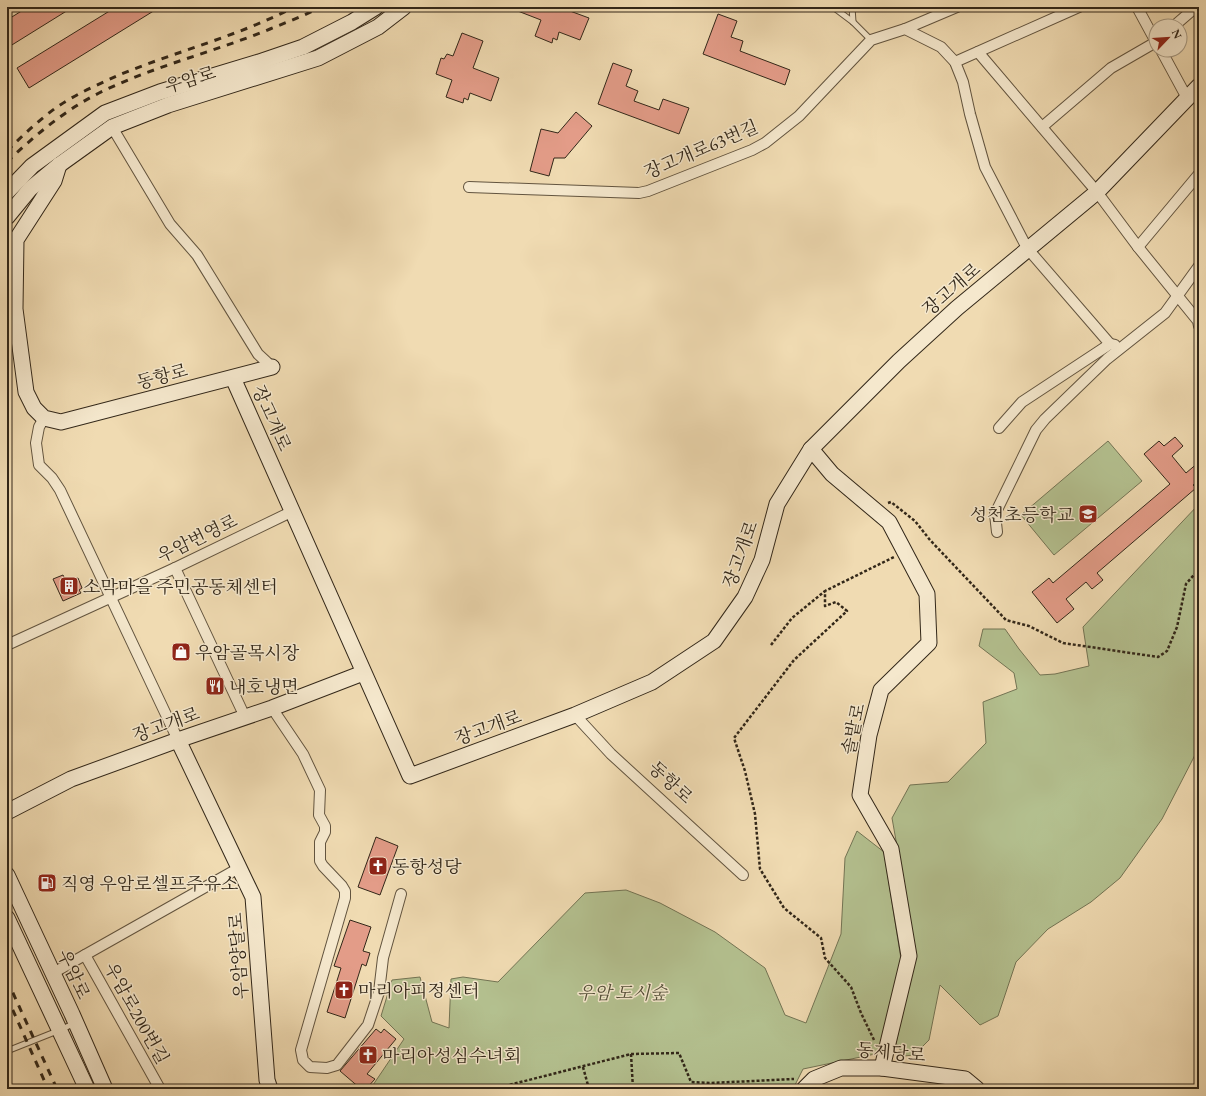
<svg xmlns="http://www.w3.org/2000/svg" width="1206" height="1096" font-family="'EB Garamond','Noto Serif KR',serif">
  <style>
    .green { fill: #b4c190; stroke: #737454 }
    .building { fill: #e39c88; stroke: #322719 }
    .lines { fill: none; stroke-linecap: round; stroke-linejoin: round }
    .lane-casing { stroke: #62543f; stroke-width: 7 }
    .street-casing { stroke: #62543f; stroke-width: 12 }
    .secondary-casing { stroke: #322719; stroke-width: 17 }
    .path { stroke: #322719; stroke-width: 2.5; stroke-dasharray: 3 2; stroke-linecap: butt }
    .lane { stroke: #f5e8cd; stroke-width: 5 }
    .street { stroke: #f5e8cd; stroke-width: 10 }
    .secondary { stroke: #f5e8cd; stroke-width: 15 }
    .rail { stroke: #322719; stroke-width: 3; stroke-dasharray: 7 7; stroke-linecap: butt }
    .labels { text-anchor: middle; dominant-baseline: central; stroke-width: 3; stroke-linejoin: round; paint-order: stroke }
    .street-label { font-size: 18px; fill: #322719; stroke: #f5e8cd }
    .poi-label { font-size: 18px; fill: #322719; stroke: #f5e8cd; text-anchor: start }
    .park-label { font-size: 18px; font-style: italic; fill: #524e37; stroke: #f5e8cd }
  </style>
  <rect width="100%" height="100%" fill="#f0dbb2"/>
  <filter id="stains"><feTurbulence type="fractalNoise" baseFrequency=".005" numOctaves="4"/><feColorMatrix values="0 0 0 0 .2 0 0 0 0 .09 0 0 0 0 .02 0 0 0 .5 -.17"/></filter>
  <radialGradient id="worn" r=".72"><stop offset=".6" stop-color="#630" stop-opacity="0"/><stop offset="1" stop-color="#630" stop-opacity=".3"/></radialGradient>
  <!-- green -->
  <g class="green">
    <polygon points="1108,441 1142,481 1054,555 1021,515"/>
    <polygon points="1199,504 1199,612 1198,615 1199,628 1199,711 1195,755 1162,819 1120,878 1091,902 1048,929 1016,962 998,1016 980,1025 940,985 929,1040 914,1055 904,1056 896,1043 916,953 892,818 910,785 948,782 986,743 983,702 1017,689 1014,673 979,646 983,629 1005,629 1019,649 1040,675 1055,674 1089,666 1083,627"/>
    <polygon points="857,831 884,852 901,959 880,1053 803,1069 793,1089 374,1089 373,1085 404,1039 381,1016 392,980 420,977 432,1022 449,1028 451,979 463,977 498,982 585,893 626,890 660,903 715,932 765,968 785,1015 806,1023 841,934 845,858"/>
  </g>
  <!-- building -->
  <g class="building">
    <polygon points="28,7 73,7 7,48 7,20"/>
    <polygon points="116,7 160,7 29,88 17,68"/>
    <polygon points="510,7 559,7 589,18 580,40 559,32 557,40 553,38 552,43 535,36 541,20 510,8"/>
    <polygon points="718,14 737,21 731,37 743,41 740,51 790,70 785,85 703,54"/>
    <polygon points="462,33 483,41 473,68 499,78 491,101 470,93 468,100 464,98 463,103 446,97 452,80 436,74 441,58 444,59 447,54 453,56"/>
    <polygon points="613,63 632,70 626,86 638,91 634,101 659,110 663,99 689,108 679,134 598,104"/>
    <polygon points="576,112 592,126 565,158 554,158 549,176 530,171 541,129 558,133"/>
    <polygon points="1175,437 1183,446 1172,456 1186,473 1199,462 1199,480 1193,485 1196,488 1097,573 1103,580 1092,589 1086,582 1066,599 1074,609 1057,623 1032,592 1049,578 1053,583 1170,484 1144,454 1159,441 1164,446"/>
    <polygon points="63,575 67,583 78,578 82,588 79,590 81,593 63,601 53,579"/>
    <polygon points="376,837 398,846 380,895 358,887"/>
    <polygon points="350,920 371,927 363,951 370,953 366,966 362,964 345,1018 327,1012 341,968 334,966"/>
    <polygon points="376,1029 381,1033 384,1029 396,1039 367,1074 375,1079 366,1089 361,1089 340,1071"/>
  </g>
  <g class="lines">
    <defs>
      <g id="lane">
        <polyline points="833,7 853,22 871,40"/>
        <polyline points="852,7 853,22"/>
        <polyline points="7,1051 60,1030 75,1023"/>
      </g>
      <g id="street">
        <polyline points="1137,7 1156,42"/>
        <polyline points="1174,26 1196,7"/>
        <polyline points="905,29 957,7"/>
        <polyline points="1161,50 1187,98"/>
        <polyline points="978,52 1097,192 1138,247 1198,321 1199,326"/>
        <polyline points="955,62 1079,7"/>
        <polyline points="112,127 170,224 197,255 258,354 272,367"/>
        <polyline points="1042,127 1111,68 1156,42"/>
        <polyline points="469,187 639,193 648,191 752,150 765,143 799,116 871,40 905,29 941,47 955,62 963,82 970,114 985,167 1027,248 1110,344"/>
        <polyline points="1138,247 1199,174"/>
        <polyline points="44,418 39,427 36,443 39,465 52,478 60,490 178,740"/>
        <polyline points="999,428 1022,402 1110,344 1115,345"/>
        <polyline points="997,532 995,514 1036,430 1045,419 1107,359 1165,313 1199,266"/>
        <polyline points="175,568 245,717"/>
        <polyline points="7,645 175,568 293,511"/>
        <polyline points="272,708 303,754 320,790 319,815 325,826 325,832 320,842 320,861 323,866 342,886 345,891 345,898 301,1050 303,1060 310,1067 327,1068 337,1065 368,1025 379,992 383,958 401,894"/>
        <polyline points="575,715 611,754 743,875"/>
        <polyline points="85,955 160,1089"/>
        <polyline points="53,973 239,868"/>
      </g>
      <g id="secondary">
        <polyline points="59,165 54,181 16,240 15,309 26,392 34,408 44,418 61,422 272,367"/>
        <polyline points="7,192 32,166 105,113 160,92 259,62 303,47 352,22 376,7"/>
        <polyline points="7,217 30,189 59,165 112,127 168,105 318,58 378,27 404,7"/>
        <polyline points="233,378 410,776 575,715 652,682 714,641 745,597 762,560 777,504 811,449 899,361 957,308 1097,192 1199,86"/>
        <polyline points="811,449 832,474 889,522 927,594 929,643 881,690 869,735 860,795 891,849 909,956 882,1068"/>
        <polyline points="178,740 253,897 267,1080 270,1089"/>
        <polyline points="7,812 71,779 178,740 272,708 363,673"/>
        <polyline points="7,875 72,1014 105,1089"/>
        <polyline points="7,918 87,1089"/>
        <polyline points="804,1089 814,1079 841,1068 882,1068 965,1079 977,1089"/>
      </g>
    </defs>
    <!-- lane casing -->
    <use href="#lane" class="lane-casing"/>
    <!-- street casing -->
    <use href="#street" class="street-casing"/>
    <!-- secondary casing -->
    <use href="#secondary" class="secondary-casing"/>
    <!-- path -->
    <g class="path">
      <polyline points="888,503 891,502 915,521 930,540 1006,620 1029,626 1063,643 1158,657 1167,651 1177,627 1186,584 1199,569"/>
      <polyline points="771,645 792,618 825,591"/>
      <polyline points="874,1040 861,1013 851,987 825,958 821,938 784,908 760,869 755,814 745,771 734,738 794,660 847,611 836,602 825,606 825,591 894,557"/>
      <polyline points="631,1054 633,1089"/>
      <polyline points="583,1067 589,1089"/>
      <polyline points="510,1089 509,1085 631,1054 679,1053 691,1082 711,1083 794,1079"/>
    </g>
    <!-- lane -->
    <use href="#lane" class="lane"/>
    <!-- street -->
    <use href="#street" class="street"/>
    <!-- secondary -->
    <use href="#secondary" class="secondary"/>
    <!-- rail -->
    <g class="rail">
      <path d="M7,151C23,135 39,120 57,107C76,94 99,84 119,75C177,51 239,36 294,7"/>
      <path d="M7,162C34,136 65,110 99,93C154,66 214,52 270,29C287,22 304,16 320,7"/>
      <polyline points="7,980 57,1089"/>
      <polyline points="7,997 48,1089"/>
    </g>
  </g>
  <!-- icons -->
  <defs>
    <symbol id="school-square" viewBox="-11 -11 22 22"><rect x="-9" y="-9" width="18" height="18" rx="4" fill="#8f2418" stroke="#f5e8cd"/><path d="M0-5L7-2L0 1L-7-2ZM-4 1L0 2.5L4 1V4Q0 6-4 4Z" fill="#fff"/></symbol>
    <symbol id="building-square" viewBox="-11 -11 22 22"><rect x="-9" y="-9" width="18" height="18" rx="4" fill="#8f2418" stroke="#f5e8cd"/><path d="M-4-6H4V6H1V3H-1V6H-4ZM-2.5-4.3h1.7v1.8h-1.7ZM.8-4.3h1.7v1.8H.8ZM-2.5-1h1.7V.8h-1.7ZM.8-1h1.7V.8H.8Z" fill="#fff"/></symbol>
    <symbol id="shop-square" viewBox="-11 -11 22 22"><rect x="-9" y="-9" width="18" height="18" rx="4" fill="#8f2418" stroke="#f5e8cd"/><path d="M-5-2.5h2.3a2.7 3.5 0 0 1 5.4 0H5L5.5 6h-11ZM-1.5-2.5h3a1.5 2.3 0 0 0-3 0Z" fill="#fff"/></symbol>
    <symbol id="restaurant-square" viewBox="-11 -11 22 22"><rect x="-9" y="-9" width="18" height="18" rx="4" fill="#8f2418" stroke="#f5e8cd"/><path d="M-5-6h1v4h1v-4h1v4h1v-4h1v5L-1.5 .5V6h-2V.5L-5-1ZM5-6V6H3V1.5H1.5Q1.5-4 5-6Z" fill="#fff"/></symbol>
    <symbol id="church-square" viewBox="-11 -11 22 22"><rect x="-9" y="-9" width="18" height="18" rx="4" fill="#8f2418" stroke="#f5e8cd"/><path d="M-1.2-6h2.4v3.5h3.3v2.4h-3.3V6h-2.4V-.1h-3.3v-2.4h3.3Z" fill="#fff"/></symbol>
    <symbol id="fuel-square" viewBox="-11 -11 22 22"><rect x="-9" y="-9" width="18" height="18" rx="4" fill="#8f2418" stroke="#f5e8cd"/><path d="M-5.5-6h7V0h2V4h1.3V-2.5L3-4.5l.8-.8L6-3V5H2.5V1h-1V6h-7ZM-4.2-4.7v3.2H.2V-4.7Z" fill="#fff"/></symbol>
  </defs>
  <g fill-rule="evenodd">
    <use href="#school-square" x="1077" y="503" width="22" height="22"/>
    <use href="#building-square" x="58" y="575" width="22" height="22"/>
    <use href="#shop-square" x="170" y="641" width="22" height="22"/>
    <use href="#restaurant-square" x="204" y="675" width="22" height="22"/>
    <use href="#church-square" x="367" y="855" width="22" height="22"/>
    <use href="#fuel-square" x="36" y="872" width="22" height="22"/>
    <use href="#church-square" x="333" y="979" width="22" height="22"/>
    <use href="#church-square" x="357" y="1044" width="22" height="22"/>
  </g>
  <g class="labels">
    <!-- street labels -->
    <g class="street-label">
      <text transform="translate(190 79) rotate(-17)">우암로</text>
      <text transform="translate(701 149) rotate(-23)">장고개로63번길</text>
      <text transform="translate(951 289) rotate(-41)">장고개로</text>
      <text transform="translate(162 376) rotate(-15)">동항로</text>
      <text transform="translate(272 418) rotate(66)">장고개로</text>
      <text transform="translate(197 538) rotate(-26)">우암번영로</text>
      <text transform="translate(740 554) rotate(-70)">장고개로</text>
      <text transform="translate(166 724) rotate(-20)">장고개로</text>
      <text transform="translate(488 727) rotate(-20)">장고개로</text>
      <text transform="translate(853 729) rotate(-78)">솔밭로</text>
      <text transform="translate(671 782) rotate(43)">동항로</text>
      <text transform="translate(238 956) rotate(-94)">우암양달로</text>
      <text transform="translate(74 974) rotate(65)">우암로</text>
      <text transform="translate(137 1013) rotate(61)">우암로200번길</text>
      <text transform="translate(891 1052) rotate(5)">동제당로</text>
    </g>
    <!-- poi labels -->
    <g class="poi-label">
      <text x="1074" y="514" text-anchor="end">성천초등학교</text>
      <text x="83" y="586">소막마을 주민공동체센터</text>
      <text x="195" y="652">우암골목시장</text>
      <text x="229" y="686">내호냉면</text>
      <text x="392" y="866">동항성당</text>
      <text x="61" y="883">직영 우암로셀프주유소</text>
      <text x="358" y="990">마리아피정센터</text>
      <text x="382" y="1055">마리아성심수녀회</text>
    </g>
    <!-- park labels -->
    <g class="park-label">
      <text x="622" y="992">우암 도시숲</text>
    </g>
  </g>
  <!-- margin -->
  <rect width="1206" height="1096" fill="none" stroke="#f0dbb2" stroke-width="24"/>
  <rect x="8" y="8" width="1190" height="1080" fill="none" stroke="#322719" stroke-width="2"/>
  <rect x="12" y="12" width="1182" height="1072" fill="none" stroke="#322719"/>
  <!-- north arrow -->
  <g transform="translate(1168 38) rotate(65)"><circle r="19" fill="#f5e8cd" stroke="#a79b85"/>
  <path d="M0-3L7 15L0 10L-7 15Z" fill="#8f2418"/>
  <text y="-6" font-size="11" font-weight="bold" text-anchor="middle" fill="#322719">N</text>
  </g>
  <rect width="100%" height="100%" filter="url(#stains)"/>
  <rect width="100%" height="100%" fill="url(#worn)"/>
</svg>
